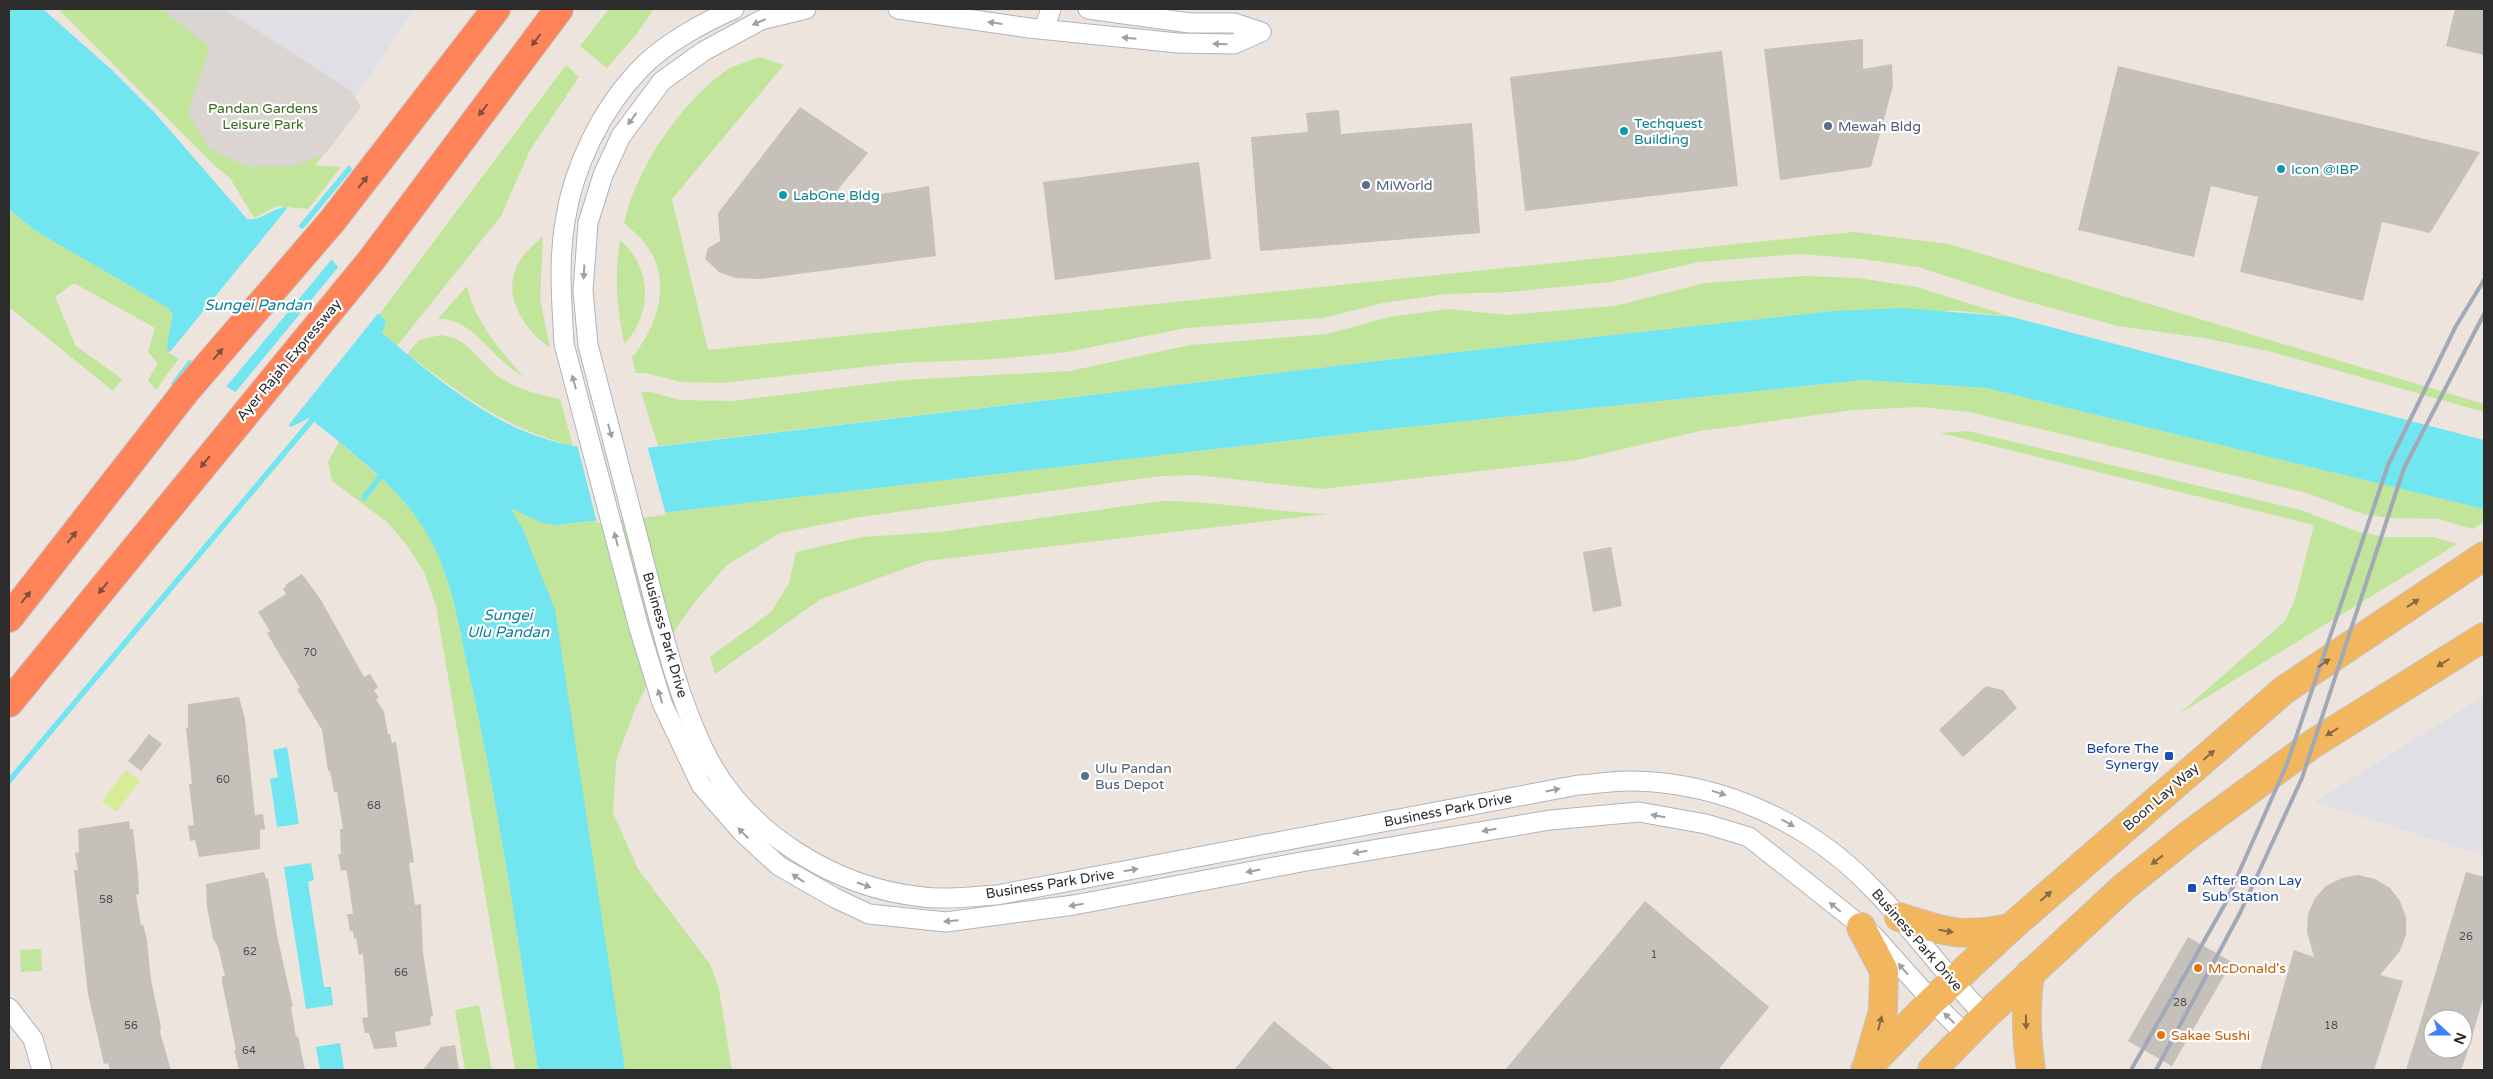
<svg xmlns="http://www.w3.org/2000/svg" width="2493" height="1079" font-family="'Varela Round',sans-serif">
  <style>
    .industrial { fill: #e0dfe6 }
    .green { fill: #c1e59b }
    .pitch { fill: #d7ec96 }
    .plaza { fill: #dad5d1 }
    .water { fill: #71e5f0 }
    .pier { fill: #eee4de }
    .lines { fill: none; stroke-linecap: round; stroke-linejoin: round }
    .stream { stroke: #71e5f0; stroke-width: 5.5 }
    .building { fill: #c6c0ba; fill-rule: evenodd }
    .minor-casing { stroke: #aeb4bc; stroke-width: 21 }
    .primary-casing { stroke: #c4c4c4; stroke-width: 30 }
    .motorway-casing { stroke: #c4c4c4; stroke-width: 30 }
    .minor { stroke: #fff; stroke-width: 19 }
    .primary { stroke: #f2b65f; stroke-width: 28 }
    .motorway { stroke: #ff8358; stroke-width: 28 }
    .rail { stroke: #a1a8b6; stroke-width: 4 }
    .oneway { fill: #a0a0a0 }
    .oneway2 { fill: #804f3e }
    .oneway3 { fill: #856a43 }
    .service-dot { fill: #5c6f8a; stroke: #fff; stroke-width: 2 }
    .culture-dot { fill: #0f9aa8; stroke: #fff; stroke-width: 2 }
    .transit-dot { fill: #1a4fb4; stroke: #fff; stroke-width: 2 }
    .food-dot { fill: #e8710a; stroke: #fff; stroke-width: 2 }
    .labels { text-anchor: middle; dominant-baseline: central; stroke-width: 4.5; stroke-linejoin: round; paint-order: stroke }
    .number-label { font-size: 11px; fill: #525150 }
    .park-label { font-size: 14px; fill: #396b1a; stroke: #fff }
    .culture-label { font-size: 14px; fill: #0d838f; stroke: #fff; text-anchor: start }
    .service-label { font-size: 14px; fill: #4e5e75; stroke: #fff; text-anchor: start }
    .street-label { font-size: 14px; fill: #2c2c2c; stroke: #fff }
    .transit-label { font-size: 14px; fill: #164399; stroke: #fff; text-anchor: end }
    .food-label { font-size: 14px; fill: #c56008; stroke: #fff; text-anchor: start }
    .water-label { font-size: 15px; font-style: italic; fill: #0c8199; stroke: #fff }
  </style>
  <rect width="100%" height="100%" fill="#eee4de"/>
  <!-- industrial -->
  <g class="industrial">
    <polygon points="224,9 414,9 357,96"/>
    <polygon points="2484,696 2484,855 2315,802 2353,778"/>
  </g>
  <!-- green -->
  <g class="green">
    <polygon points="58,9 224,9 352,92 361,107 315,165 341,167 308,209 277,206 254,218 230,178 213,164"/>
    <polygon points="609,9 654,9 636,35 607,68 580,46"/>
    <path d="M759,57L784,65L672,199L708,350L1854,232L1949,244L2484,404V412L2268,351L2204,338L2118,326L2014,298L1918,267L1863,259L1799,254L1699,262L1611,282L1510,292L1446,294L1383,303L1323,318L1186,328L1067,352L998,359L899,363L723,383L681,382L645,373H636L632,357C659,325 673,278 644,242C638,235 631,229 624,223C636,169 679,105 724,72C733,65 748,62 759,57Z"/>
    <polygon points="566,65 579,77 530,150 501,216 397,346 382,333 379,315"/>
    <polygon points="9,209 34,230 168,308 173,314 167,346 180,357 156,390 148,380 158,363 148,352 155,328 74,283 55,297 76,346 122,379 113,391 9,307"/>
    <path d="M543,236L540,299L550,348C526,330 503,300 516,268C521,255 533,246 543,236Z"/>
    <path d="M620,240C652,267 653,314 624,344C617,304 614,281 620,240Z"/>
    <polygon points="1804,276 1858,278 1917,287 2012,317 1961,311 1832,311 1386,360 658,446 641,392 649,392 681,400 732,401 903,380 1070,371 1190,345 1327,334 1389,317 1448,309 1507,315 1615,306 1705,283"/>
    <path d="M467,286C475,322 499,349 523,376C492,360 474,318 438,319Z"/>
    <path d="M441,335C468,337 481,365 502,379C520,390 540,395 560,399L573,446C504,428 463,395 407,354L419,340Z"/>
    <polygon points="1864,380 1986,388 2484,509 2484,522 2473,529 2438,519 2387,518 2363,514 2307,493 1969,412 1921,407 1853,410 1700,431 1576,460 1322,489 1197,475 1162,476 860,517 780,533 727,565 694,603 671,636 635,709 616,761 613,813 638,869 710,964 719,989 732,1070 624,1070 537,564 522,527 509,507 542,523 557,525 1389,429"/>
    <polygon points="1968,431 2301,510 2356,531 2384,537 2433,537 2457,544 2179,714 2285,621 2295,599 2314,525 1940,433"/>
    <path d="M339,442C370,469 408,498 428,534C453,580 460,632 471,683C500,811 518,941 538,1070H515L436,606L424,572L406,544L387,522L332,481L328,462Z"/>
    <path d="M1162,501C1217,501 1272,512 1327,514L926,561L821,599L715,674L710,657L771,612L789,583L796,552L862,537L940,532Z"/>
    <polygon points="41,949 42,971 21,972 20,950"/>
    <polygon points="479,1005 492,1070 465,1070 455,1010"/>
  </g>
  <!-- pitch -->
  <polygon class="pitch" points="126,770 140,781 116,812 102,801"/>
  <!-- plaza -->
  <polygon class="plaza" points="161,9 224,9 352,92 361,107 326,153 295,166 248,167 209,149 188,113 210,47"/>
  <!-- water -->
  <g class="water">
    <path d="M9,9H43L112,70L154,112L247,219C263,221 271,208 286,207L386,322L382,333C429,373 489,423 549,440C572,447 596,449 620,451L1386,360L1832,311L1904,308L2012,317L2484,440V509L1986,388L1864,380L1389,429L557,525L542,523L510,508L522,527L555,609L625,1070H538C518,939 499,808 470,678C459,630 453,577 427,534C401,488 352,453 312,420L309,418L291,427L168,350L167,345L173,314L168,308L34,230L9,209Z"/>
    <polygon points="287,747 299,824 277,827 270,779 278,777 273,750"/>
    <polygon points="311,863 314,880 308,882 324,987 331,987 333,1005 306,1009 284,867"/>
    <polygon points="340,1043 344,1070 320,1070 316,1047"/>
  </g>
  <!-- pier -->
  <g class="pier">
    <polygon points="289,206 333,258 225,388 169,353"/>
    <polygon points="340,265 380,311 287,427 234,394"/>
    <polygon points="577,444 620,448 647,445 666,515 597,523"/>
  </g>
  <g class="lines">
    <!-- stream -->
    <g class="stream">
      <polyline points="302,226 349,169"/>
      <polyline points="174,384 190,363"/>
      <polyline points="364,498 379,478"/>
      <polyline points="9,781 312,420"/>
    </g>
  </g>
  <!-- building -->
  <g class="building">
    <polygon points="2455,9 2484,9 2484,55 2446,46"/>
    <polygon points="1863,39 1863,69 1892,64 1893,86 1871,167 1780,180 1764,49"/>
    <polygon points="1722,51 1738,186 1525,211 1510,77"/>
    <polygon points="2118,66 2480,152 2430,233 2382,222 2363,301 2240,272 2258,197 2211,186 2194,257 2078,230"/>
    <polygon points="800,107 868,153 827,203 929,186 936,256 760,279 735,278 719,272 705,259 708,248 720,241 718,213"/>
    <polygon points="1339,110 1341,134 1472,123 1480,233 1260,251 1251,137 1308,132 1306,113"/>
    <polygon points="1199,162 1211,259 1055,280 1043,182"/>
    <polygon points="1611,547 1622,606 1593,612 1583,552"/>
    <polygon points="302,574 321,600 364,677 370,674 378,687 374,690 379,698 376,699 384,712 388,734 390,734 392,743 396,742 414,862 409,863 415,905 421,904 423,953 433,1016 430,1017 431,1025 395,1032 397,1047 374,1049 369,1033 365,1033 362,1018 368,1017 363,954 359,955 356,938 354,939 353,931 350,931 347,914 353,914 348,878 346,870 341,871 338,854 341,854 340,829 343,829 337,792 334,792 330,771 328,771 322,730 297,689 300,688 274,645 267,633 270,631 258,612 286,594 283,589 287,586 285,585"/>
    <polygon points="1986,686 2003,690 2017,708 1963,757 1939,730"/>
    <polygon points="239,697 245,719 255,815 263,814 265,829 260,830 260,849 199,857 195,840 190,841 188,826 194,825 189,784 192,784 186,728 188,728 188,704"/>
    <polygon points="149,734 162,744 141,771 128,761"/>
    <polygon points="129,821 130,829 133,829 138,873 139,894 136,895 141,925 143,924 147,940 151,980 161,1027 160,1032 171,1070 110,1070 108,1063 104,1064 88,994 74,870 78,870 75,853 79,852 78,829"/>
    <polygon points="264,872 266,879 268,879 277,935 293,1007 291,1007 296,1037 298,1036 305,1070 239,1070 234,1050 236,1050 222,982 222,976 225,976 218,947 213,939 207,907 206,884"/>
    <path d="M2466,872L2484,877V996L2467,1053L2461,1070H2406ZM2433,1019H2463V1049H2433Z"/>
    <polygon points="2358,875 2375,879 2390,888 2400,901 2406,917 2406,935 2400,951 2380,975 2403,981 2374,1070 2260,1070 2294,950 2314,957 2307,932 2308,914 2315,898 2326,886 2342,878"/>
    <polygon points="1645,901 1769,1007 1718,1070 1505,1070"/>
    <polygon points="2188,937 2232,962 2172,1066 2128,1041"/>
    <polygon points="1274,1021 1334,1070 1234,1070"/>
    <polygon points="455,1045 459,1070 423,1070 441,1047"/>
  </g>
  <g class="lines">
    <defs>
      <g id="minor">
        <path d="M734,9C704,22 664,44 641,68C602,108 573,167 565,222C558,263 562,304 564,344L639,628L662,703L701,785L743,833L779,866L835,898L869,914L946,922L1074,905L1301,862L1550,820L1639,812L1706,824L1749,837L1874,936L1932,1001L1966,1035"/>
        <path d="M806,9L761,20L704,51L662,81L621,136L603,175L588,223L583,291L588,345C608,423 629,502 649,581C664,638 678,696 704,750C743,832 835,888 923,897C947,900 973,896 997,895L1578,785C1596,784 1616,780 1634,781C1726,783 1813,825 1875,891C1914,931 1946,976 1985,1016"/>
        <polyline points="898,9 1029,28 1178,43 1234,44 1261,32"/>
        <polyline points="1088,9 1190,23 1234,23 1261,32"/>
        <polyline points="1044,29 1051,9"/>
        <polyline points="9,1008 33,1039 42,1070"/>
      </g>
      <g id="primary">
        <path d="M1899,917C1945,932 1961,938 2010,928"/>
        <polyline points="1861,927 1884,971 1883,1011 1867,1066"/>
        <path d="M2030,973C2025,1007 2026,1037 2031,1070"/>
        <polyline points="1865,1070 1932,1001 2010,928 2284,690 2484,556"/>
        <polyline points="1932,1070 1985,1016 2124,887 2190,834 2314,743 2484,637"/>
      </g>
      <g id="motorway">
        <polyline points="9,618 186,391 333,220 496,9"/>
        <polyline points="9,703 373,258 559,9"/>
      </g>
    </defs>
    <!-- minor casing -->
    <use href="#minor" class="minor-casing"/>
    <!-- primary casing -->
    <use href="#primary" class="primary-casing"/>
    <!-- motorway casing -->
    <use href="#motorway" class="motorway-casing"/>
    <!-- minor -->
    <use href="#minor" class="minor"/>
    <!-- primary -->
    <use href="#primary" class="primary"/>
    <!-- motorway -->
    <use href="#motorway" class="motorway"/>
    <!-- rail -->
    <g class="rail">
      <polyline points="2131,1070 2225,904 2287,764 2388,465 2456,326 2484,280"/>
      <polyline points="2156,1070 2240,913 2302,778 2404,468 2484,314"/>
    </g>
  </g>
  <!-- one-way arrows -->
  <defs><path id="oneway-solid" d="M-6-.8H1V-3.2L6.5 0L1 3.2V.8H-6Z" transform="scale(1.25)"/></defs>
  <g class="oneway">
    <use href="#oneway-solid" transform="translate(759 22) rotate(157)"/>
    <use href="#oneway-solid" transform="translate(995 23) rotate(-172)"/>
    <use href="#oneway-solid" transform="translate(1129 38) rotate(-175)"/>
    <use href="#oneway-solid" transform="translate(1220 44) rotate(-179)"/>
    <use href="#oneway-solid" transform="translate(632 119) rotate(126)"/>
    <use href="#oneway-solid" transform="translate(584 272) rotate(93)"/>
    <use href="#oneway-solid" transform="translate(574 382) rotate(-105)"/>
    <use href="#oneway-solid" transform="translate(610 431) rotate(75)"/>
    <use href="#oneway-solid" transform="translate(616 539) rotate(-105)"/>
    <use href="#oneway-solid" transform="translate(660 696) rotate(-107)"/>
    <use href="#oneway-solid" transform="translate(1553 790) rotate(-11)"/>
    <use href="#oneway-solid" transform="translate(1719 793) rotate(18)"/>
    <use href="#oneway-solid" transform="translate(1658 816) rotate(-170)"/>
    <use href="#oneway-solid" transform="translate(1788 823) rotate(29)"/>
    <use href="#oneway-solid" transform="translate(1489 830) rotate(170)"/>
    <use href="#oneway-solid" transform="translate(743 833) rotate(-135)"/>
    <use href="#oneway-solid" transform="translate(1360 852) rotate(170)"/>
    <use href="#oneway-solid" transform="translate(1131 870) rotate(-10)"/>
    <use href="#oneway-solid" transform="translate(1253 871) rotate(169)"/>
    <use href="#oneway-solid" transform="translate(798 878) rotate(-147)"/>
    <use href="#oneway-solid" transform="translate(864 885) rotate(19)"/>
    <use href="#oneway-solid" transform="translate(1076 905) rotate(171)"/>
    <use href="#oneway-solid" transform="translate(1835 907) rotate(-141)"/>
    <use href="#oneway-solid" transform="translate(951 921) rotate(175)"/>
    <use href="#oneway-solid" transform="translate(1903 969) rotate(-131)"/>
    <use href="#oneway-solid" transform="translate(1949 1018) rotate(-136)"/>
  </g>
  <g class="oneway2">
    <use href="#oneway-solid" transform="translate(536 40) rotate(127)"/>
    <use href="#oneway-solid" transform="translate(483 110) rotate(127)"/>
    <use href="#oneway-solid" transform="translate(363 182) rotate(-52)"/>
    <use href="#oneway-solid" transform="translate(218 354) rotate(-49)"/>
    <use href="#oneway-solid" transform="translate(205 462) rotate(129)"/>
    <use href="#oneway-solid" transform="translate(72 537) rotate(-52)"/>
    <use href="#oneway-solid" transform="translate(103 588) rotate(129)"/>
    <use href="#oneway-solid" transform="translate(26 597) rotate(-51)"/>
  </g>
  <g class="oneway3">
    <use href="#oneway-solid" transform="translate(2413 603) rotate(-34)"/>
    <use href="#oneway-solid" transform="translate(2324 663) rotate(-34)"/>
    <use href="#oneway-solid" transform="translate(2443 663) rotate(148)"/>
    <use href="#oneway-solid" transform="translate(2332 732) rotate(148)"/>
    <use href="#oneway-solid" transform="translate(2209 755) rotate(-41)"/>
    <use href="#oneway-solid" transform="translate(2157 860) rotate(142)"/>
    <use href="#oneway-solid" transform="translate(2046 896) rotate(-41)"/>
    <use href="#oneway-solid" transform="translate(1946 931) rotate(10)"/>
    <use href="#oneway-solid" transform="translate(2026 1022) rotate(89)"/>
    <use href="#oneway-solid" transform="translate(1880 1023) rotate(-76)"/>
  </g>
  <!-- markers -->
  <g class="service-dot">
    <circle cx="1828" cy="126" r="5"/>
    <circle cx="1366" cy="185" r="5"/>
    <circle cx="1085" cy="776" r="5"/>
  </g>
  <g class="culture-dot">
    <circle cx="1624" cy="131" r="5"/>
    <circle cx="2281" cy="169" r="5"/>
    <circle cx="783" cy="195" r="5"/>
  </g>
  <g class="transit-dot">
    <rect x="2164" y="751" width="10" height="10" rx="2.5"/>
    <rect x="2187" y="883" width="10" height="10" rx="2.5"/>
  </g>
  <g class="food-dot">
    <circle cx="2198" cy="968" r="5"/>
    <circle cx="2161" cy="1035" r="5"/>
  </g>
  <g class="labels">
    <!-- number labels -->
    <g class="number-label">
      <text x="310" y="652">70</text>
      <text x="223" y="779">60</text>
      <text x="374" y="805">68</text>
      <text x="106" y="899">58</text>
      <text x="2466" y="936">26</text>
      <text x="250" y="951">62</text>
      <text x="1654" y="954">1</text>
      <text x="401" y="972">66</text>
      <text x="2180" y="1002">28</text>
      <text x="131" y="1025">56</text>
      <text x="2331" y="1025">18</text>
      <text x="249" y="1050">64</text>
    </g>
    <!-- park labels -->
    <g class="park-label">
      <text x="263" y="108">Pandan Gardens<tspan x="263" dy="16">Leisure Park</tspan></text>
    </g>
    <!-- culture labels -->
    <g class="culture-label">
      <text x="1634" y="123">Techquest<tspan x="1634" dy="16">Building</tspan></text>
      <text x="2291" y="169">Icon @IBP</text>
      <text x="793" y="195">LabOne Bldg</text>
    </g>
    <!-- service labels -->
    <g class="service-label">
      <text x="1838" y="126">Mewah Bldg</text>
      <text x="1376" y="185">MiWorld</text>
      <text x="1095" y="768">Ulu Pandan<tspan x="1095" dy="16">Bus Depot</tspan></text>
    </g>
    <!-- street labels -->
    <g class="street-label">
      <text transform="translate(289 360) rotate(-50)">Ayer Rajah Expressway</text>
      <text transform="translate(665 635) rotate(74)">Business Park Drive</text>
      <text transform="translate(2161 797) rotate(-41)">Boon Lay Way</text>
      <text transform="translate(1448 810) rotate(-11)">Business Park Drive</text>
      <text transform="translate(1050 884) rotate(-9)">Business Park Drive</text>
      <text transform="translate(1917 940) rotate(49)">Business Park Drive</text>
    </g>
    <!-- transit labels -->
    <g class="transit-label">
      <text x="2159" y="748">Before The<tspan x="2159" dy="16">Synergy</tspan></text>
      <text x="2202" y="880" text-anchor="start">After Boon Lay<tspan x="2202" dy="16">Sub Station</tspan></text>
    </g>
    <!-- food labels -->
    <g class="food-label">
      <text x="2208" y="968">McDonald's</text>
      <text x="2171" y="1035">Sakae Sushi</text>
    </g>
    <!-- water labels -->
    <g class="water-label">
      <text x="258" y="305">Sungei Pandan</text>
      <text x="508" y="615">Sungei<tspan x="508" dy="17">Ulu Pandan</tspan></text>
    </g>
  </g>
  <!-- border -->
  <rect width="2493" height="1079" fill="none" stroke="#2c2c2c" stroke-width="20"/>
  <!-- north arrow -->
  <g transform="translate(2448 1034) rotate(111)"><circle r="24" fill="#ffffff" stroke="#ababab"/>
  <path d="M0-4L9 19L0 12L-9 19Z" fill="#3d82fc"/>
  <text y="-8" font-size="14" font-weight="bold" text-anchor="middle" fill="#2c2c2c">N</text>
  </g>
</svg>
